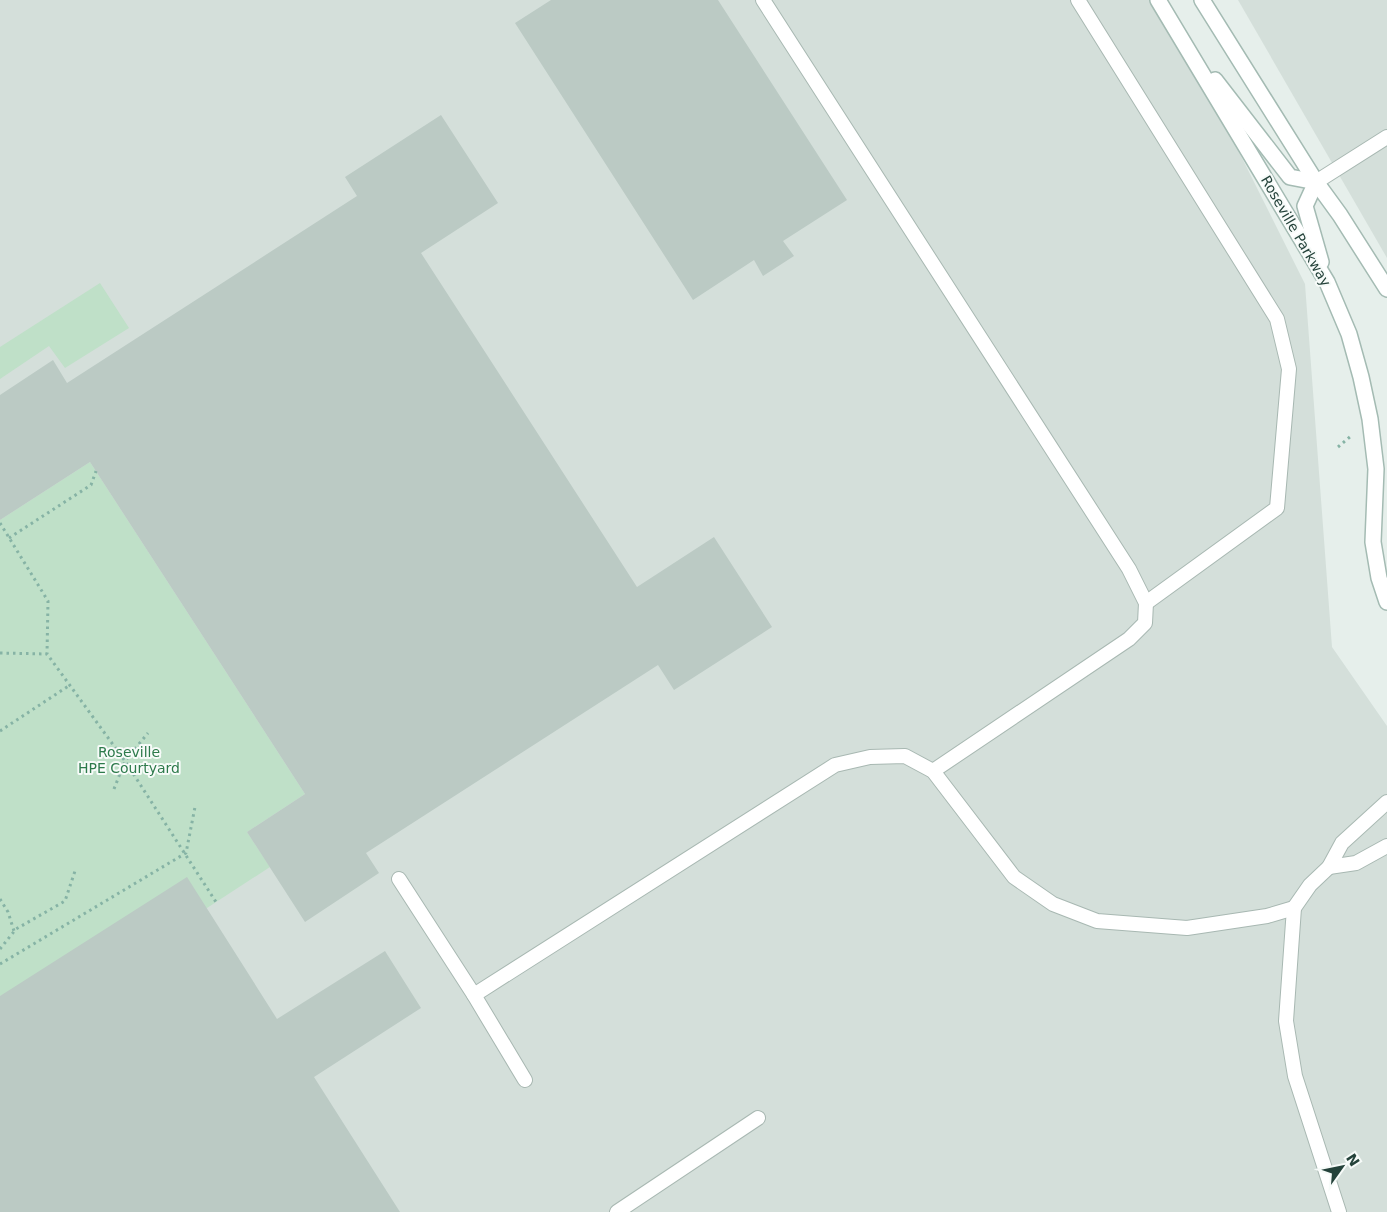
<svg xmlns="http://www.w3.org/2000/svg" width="1387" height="1212" font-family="'DejaVu Sans',sans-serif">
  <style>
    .built { fill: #d4dfda }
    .green { fill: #bfe0c8 }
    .building { fill: #bbcac4 }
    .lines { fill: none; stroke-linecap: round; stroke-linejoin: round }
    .lane-casing { stroke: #a8b8b2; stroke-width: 16 }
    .secondary-casing { stroke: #a4bbb3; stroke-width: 18 }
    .path { stroke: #86b3a5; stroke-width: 3; stroke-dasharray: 2.5 4; stroke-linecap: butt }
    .lane { stroke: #fff; stroke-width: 14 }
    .secondary { stroke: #fff; stroke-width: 15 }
    .labels { text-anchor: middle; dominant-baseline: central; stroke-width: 4; stroke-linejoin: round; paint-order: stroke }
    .street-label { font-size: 14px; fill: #24423a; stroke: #f7fbf9 }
    .park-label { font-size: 14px; fill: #2d7a4b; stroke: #f7fbf9 }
  </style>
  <rect width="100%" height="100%" fill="#e6efeb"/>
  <!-- built -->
  <g class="built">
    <polygon points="0,0 1163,0 1305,284 1332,647 1387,726 1387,1212 0,1212"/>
    <polygon points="1238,0 1387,0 1387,258"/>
  </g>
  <!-- green -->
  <g class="green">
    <polygon points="100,283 129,328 65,368 49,346 0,379 0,347"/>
    <polygon points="90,462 305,794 247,832 270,867 207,908 0,996 0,520"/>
  </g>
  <!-- building -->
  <g class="building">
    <polygon points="551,0 718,0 847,200 783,241 794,256 763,276 754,260 693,300 515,23"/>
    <polygon points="441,115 498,203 421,253 637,587 714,537 772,627 674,690 658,665 366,853 379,873 305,922 247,832 305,794 90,462 0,520 0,395 53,360 67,383 357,196 345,177"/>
    <polygon points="187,877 277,1019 385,951 421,1008 314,1077 400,1212 0,1212 0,996"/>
  </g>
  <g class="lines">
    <defs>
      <g id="lane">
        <polyline points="763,0 1129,569 1146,603 1145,623 1129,639 933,771"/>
        <polyline points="1078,0 1277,319 1289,369 1277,508 1146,603"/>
        <polyline points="1316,182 1387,137"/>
        <polyline points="1329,867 1356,863 1387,846"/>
        <polyline points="399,879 474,995 835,765 870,757 905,756 933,771 1014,877 1053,904 1097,921 1187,928 1267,916 1294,908"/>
        <polyline points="474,995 525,1080"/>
        <polyline points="617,1212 758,1118"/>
        <polyline points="1339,1212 1295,1076 1286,1021 1294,908 1310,885 1329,867 1342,843 1387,802"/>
      </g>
      <g id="secondary">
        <polyline points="1158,0 1327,282 1349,334 1361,377 1370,419 1376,469 1373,542 1379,578 1387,602"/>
        <polyline points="1202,0 1316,182 1340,215 1387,289"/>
        <polyline points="1215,80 1290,177 1316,182"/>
        <polyline points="1316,182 1305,206 1321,262"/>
      </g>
    </defs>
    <!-- lane casing -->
    <use href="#lane" class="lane-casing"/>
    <!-- secondary casing -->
    <use href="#secondary" class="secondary-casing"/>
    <!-- path -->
    <g class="path">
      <polyline points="1338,447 1351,436"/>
      <polyline points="0,523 48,601 47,654 125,761 148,733"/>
      <polyline points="9,538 91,485 96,471"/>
      <polyline points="0,653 47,654"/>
      <polyline points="0,731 70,685"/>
      <polyline points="114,789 125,761 216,902"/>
      <polyline points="0,899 8,912 14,931"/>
      <polyline points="0,949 16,929 65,901 76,868"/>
      <polyline points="0,964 186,853 195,807"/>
    </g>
    <!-- lane -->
    <use href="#lane" class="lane"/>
    <!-- secondary -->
    <use href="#secondary" class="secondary"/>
  </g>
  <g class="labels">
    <!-- street labels -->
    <g class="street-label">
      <text transform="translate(1296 231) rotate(60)">Roseville Parkway</text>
    </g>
    <!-- park labels -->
    <g class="park-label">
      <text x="129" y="752">Roseville<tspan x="129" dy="16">HPE Courtyard</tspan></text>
    </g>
  </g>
  <!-- north arrow -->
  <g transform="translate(1342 1167) rotate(57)" stroke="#f7fbf9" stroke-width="4" paint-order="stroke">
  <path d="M0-4L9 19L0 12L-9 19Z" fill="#24423a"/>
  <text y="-8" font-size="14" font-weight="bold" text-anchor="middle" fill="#24423a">N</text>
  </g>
</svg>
